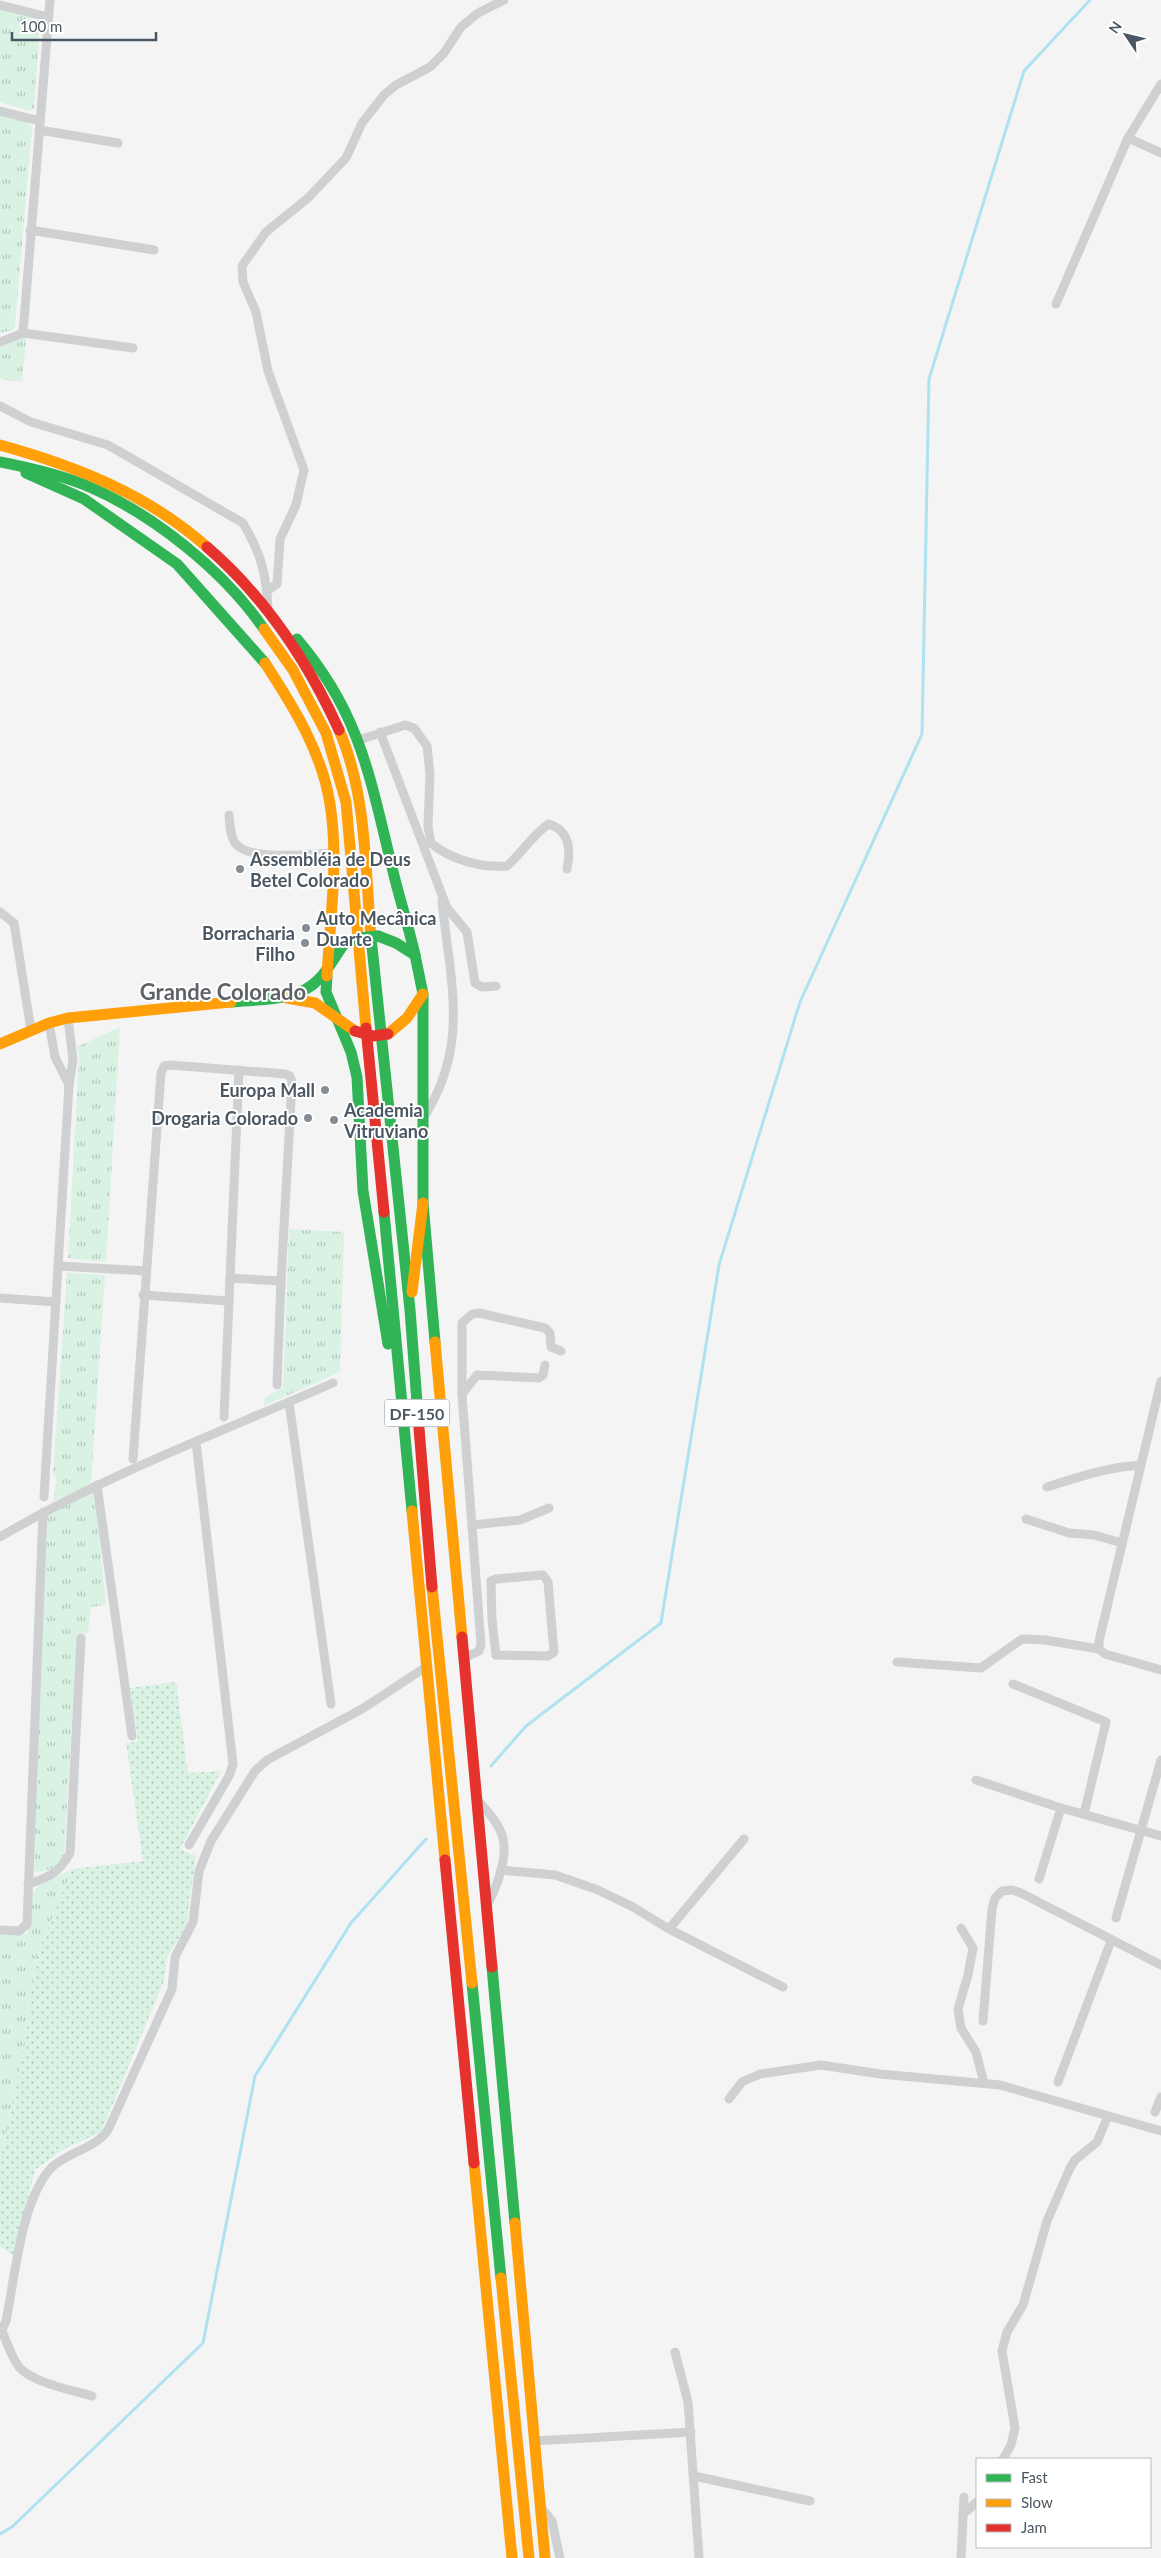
<svg xmlns="http://www.w3.org/2000/svg" width="1161" height="2558" font-family="Lato,sans-serif">
  <style>
    .grass { fill: url(#grass-dots) }
    .park { fill: url(#park-tufts) }
    .lines { fill: none; stroke-linecap: round; stroke-linejoin: round }
    .stream { stroke: #aee2f0; stroke-width: 3 }
    .street { stroke: #ced0d2; stroke-width: 9 }
    .fast { stroke: #30b455; stroke-width: 11 }
    .slow { stroke: #ff9f0a; stroke-width: 11 }
    .jam { stroke: #e5322d; stroke-width: 11 }
    .fast-bridge { stroke: #30b455; stroke-width: 11 }
    .jam-bridge { stroke: #e5322d; stroke-width: 11 }
    .poi-dot { fill: #868d94; stroke: #fff; stroke-width: 2 }
    .labels { text-anchor: middle; dominant-baseline: central; stroke-width: 4; stroke-linejoin: round; paint-order: stroke }
    .shield { fill: #fff; stroke: #808990; stroke-width: 1 }
    .shield-label { font-size: 16px; font-weight: bold; fill: #4a5661 }
    .poi-label { font-size: 18px; font-weight: bold; fill: #4a5661; stroke: #fff; text-anchor: start }
    .district-label { font-size: 22px; font-weight: bold; fill: #5f6368; stroke: #fff }
  </style>
  <defs>
    <pattern id="grass-dots" width="8" height="8" patternUnits="userSpaceOnUse" patternTransform="scale(1.25)"><rect width="8" height="8" fill="#d9f2e3"/><path d="M2 2h.1M6 6h.1" fill="none" stroke="#b2c7bb" stroke-width="1.8" stroke-linecap="round"/></pattern>
    <pattern id="park-tufts" width="24" height="20" patternUnits="userSpaceOnUse" patternTransform="scale(1.25)"><rect width="24" height="20" fill="#d9f2e3"/><path d="M3 7l-1-3M5 7V3M7 7l1-3M15 17l-1-3M17 17v-4M19 17l1-3" fill="none" stroke="#b2c7bb"/></pattern>
  </defs>
  <rect width="100%" height="100%" fill="#f4f4f4"/>
  <!-- grass -->
  <polygon class="grass" points="176,1682 188,1773 221,1771 180,1849 196,1856 186,1927 167,1957 164,1981 101,2132 62,2150 35,2170 13,2255 0,2246 0,2161 24,2048 36,1957 72,1869 143,1861 126,1743 138,1742 130,1688"/>
  <!-- park -->
  <g class="park">
    <polygon points="0,9 36,18 40,24 34,108 30,111 0,102"/>
    <polygon points="0,115 26,121 32,128 15,326 13,330 0,333"/>
    <polygon points="21,337 26,338 22,382 0,379 0,347"/>
    <polygon points="120,1027 106,1262 68,1258 79,1058 77,1047"/>
    <polygon points="289,1229 344,1232 340,1372 264,1406 265,1397 283,1388"/>
    <polygon points="67,1273 105,1275 91,1484 54,1501 56,1479 53,1474"/>
    <path d="M90,1491L95,1493L106,1605L91,1607L88,1633L77,1634L64,1854C59,1868 49,1871 36,1872L31,1869L47,1516Z"/>
    <path d="M72,1869L36,1957L24,2048L0,2161V1933L28,1934C29,1916 27,1899 38,1885Z"/>
  </g>
  <g class="lines">
    <!-- stream -->
    <g class="stream">
      <polyline points="491,1766 526,1726 661,1623 719,1265 800,1002 922,734 929,379 1024,71 1090,0"/>
      <polyline points="0,2534 12,2527 203,2343 255,2076 351,1923 426,1839"/>
    </g>
    <!-- street -->
    <g class="street">
      <polyline points="0,5 48,17"/>
      <polyline points="0,111 40,121"/>
      <polyline points="39,130 118,143"/>
      <polyline points="1128,138 1161,153"/>
      <polyline points="30,230 154,250"/>
      <polyline points="1056,304 1128,138 1161,84"/>
      <polyline points="23,333 50,0"/>
      <polyline points="0,342 23,333 133,348"/>
      <path d="M0,406L31,422L108,445L243,523C261,554 266,572 268,608"/>
      <polyline points="267,591 277,584 280,539 296,505 304,470 268,371 256,312 243,282 242,266 266,232 308,198 346,158 362,123 384,95 396,85 430,67 444,53 461,27 478,13 504,0"/>
      <polyline points="380,732 447,908 467,932 475,983 482,987 496,986"/>
      <path d="M359,740L405,725L414,728L427,746L430,774L428,826L431,843C451,860 482,868 507,866C521,854 535,832 549,824C570,831 571,850 567,869"/>
      <path d="M229,815C230,824 230,839 237,845C252,861 312,854 334,853"/>
      <polyline points="0,912 14,923 31,1030"/>
      <polyline points="49,1023 55,1057 69,1085"/>
      <path d="M422,1120C471,1046 450,982 442,901"/>
      <polyline points="59,1266 146,1271"/>
      <polyline points="230,1278 281,1281"/>
      <polyline points="143,1295 229,1301"/>
      <polyline points="0,1298 56,1302"/>
      <polyline points="462,1394 477,1375 539,1378 543,1375 545,1365"/>
      <polyline points="289,1402 331,1704"/>
      <polyline points="224,1417 239,1070"/>
      <polyline points="133,1459 161,1073 164,1066 170,1065 285,1074 290,1076 292,1082 281,1281 277,1385"/>
      <polyline points="97,1485 132,1736"/>
      <path d="M1047,1487C1078,1477 1108,1467 1141,1465"/>
      <polyline points="44,1497 69,1085 73,1060 68,1018"/>
      <polyline points="1026,1519 1069,1533 1094,1535 1122,1543"/>
      <polyline points="472,1525 520,1520 549,1508"/>
      <path d="M0,1537C105,1475 221,1432 333,1383"/>
      <polygon points="543,1575 548,1582 554,1652 548,1656 496,1655 492,1620 491,1581 496,1579"/>
      <polyline points="1099,1649 1099,1641 1161,1381"/>
      <polyline points="464,1658 479,1651 481,1644 462,1395 462,1323 472,1314 479,1313 545,1328 550,1333 551,1347 561,1351"/>
      <polyline points="897,1662 981,1668 1022,1639 1045,1640 1099,1649 1105,1654 1161,1670"/>
      <polyline points="1013,1684 1106,1722 1084,1814"/>
      <polyline points="976,1780 1061,1808 1161,1836"/>
      <path d="M476,1798C484,1808 495,1818 500,1830C511,1852 497,1886 487,1906"/>
      <polyline points="189,1845 229,1776 233,1764 196,1442"/>
      <polyline points="501,1870 555,1875 598,1890 633,1907 669,1929 783,1987"/>
      <polyline points="1039,1879 1061,1808"/>
      <path d="M28,1884C48,1878 60,1872 70,1853L81,1638"/>
      <polyline points="1116,1918 1161,1760"/>
      <polyline points="961,1928 973,1948 968,1975 958,2009 961,2028 976,2052 984,2083"/>
      <polyline points="669,1929 744,1839"/>
      <polyline points="0,1930 19,1931 27,1924 43,1512"/>
      <polyline points="983,2021 992,1909 995,1898 1002,1891 1012,1890 1021,1893 1161,1965"/>
      <polyline points="1058,2082 1111,1941"/>
      <polyline points="729,2099 742,2082 760,2074 821,2065 880,2074 1000,2085 1161,2131"/>
      <polyline points="1155,2112 1161,2097"/>
      <path d="M2,2331C7,2342 11,2357 19,2367C33,2383 72,2390 92,2396"/>
      <path d="M0,2335L6,2321C15,2277 21,2201 51,2168C67,2152 95,2149 108,2130L172,1989L175,1957L193,1922L199,1871L211,1841L255,1771L267,1760L362,1709L426,1667"/>
      <polyline points="675,2352 688,2402 699,2558"/>
      <polyline points="534,2441 691,2432"/>
      <polyline points="1003,2459 1011,2445 1015,2428 1002,2351 1007,2332 1023,2305 1047,2221 1070,2168 1075,2160 1097,2142 1108,2116"/>
      <polyline points="694,2476 810,2501"/>
      <polyline points="540,2506 552,2521 560,2558"/>
      <polyline points="963,2514 977,2502"/>
      <polyline points="961,2558 964,2497"/>
    </g>
    <!-- fast -->
    <g class="fast">
      <path d="M0,462C31,468 62,475 92,488C155,516 224,571 264,629"/>
      <polyline points="26,473 84,499 177,564 265,663"/>
      <path d="M297,639C359,712 369,773 391,863C398,894 408,924 415,955"/>
      <polyline points="378,936 396,943 415,955 423,994 423,1203 435,1342"/>
      <polyline points="371,937 410,1310 418,1416"/>
      <polyline points="327,976 326,992 351,1052 357,1077 363,1191 388,1344"/>
      <path d="M231,1002C260,999 298,1002 319,979C329,969 336,955 344,944"/>
      <polyline points="384,1212 412,1511"/>
      <polyline points="492,1967 515,2223"/>
      <polyline points="472,1983 501,2278"/>
    </g>
    <!-- slow -->
    <g class="slow">
      <path d="M0,445C76,466 147,494 207,547"/>
      <polyline points="264,629 293,670 326,733 346,802 366,1028"/>
      <path d="M265,663C293,706 322,752 330,804C339,860 330,919 327,976"/>
      <path d="M339,730C367,794 365,869 371,937"/>
      <polyline points="287,998 315,1003 355,1031"/>
      <polyline points="388,1034 407,1018 423,994"/>
      <polyline points="0,1044 49,1023 68,1018 231,1002"/>
      <polyline points="412,1292 423,1203"/>
      <polyline points="435,1342 462,1637"/>
      <polyline points="412,1511 445,1860"/>
      <polyline points="432,1587 472,1983"/>
      <polyline points="474,2163 512,2558"/>
      <polyline points="515,2223 545,2558"/>
      <polyline points="501,2278 529,2558"/>
    </g>
    <!-- jam -->
    <g class="jam">
      <path d="M207,547C265,597 307,660 339,730"/>
      <polyline points="366,1028 384,1212"/>
      <polyline points="418,1416 432,1587"/>
      <polyline points="462,1637 492,1967"/>
      <polyline points="445,1860 474,2163"/>
    </g>
    <!-- fast-bridge -->
    <polyline class="fast-bridge" points="344,944 359,938 378,936"/>
    <!-- jam-bridge -->
    <polyline class="jam-bridge" points="355,1031 373,1036 388,1034"/>
  </g>
  <!-- markers -->
  <g class="poi-dot">
    <circle cx="240" cy="869" r="5"/>
    <circle cx="306" cy="928" r="5"/>
    <circle cx="305" cy="943" r="5"/>
    <circle cx="325" cy="1090" r="5"/>
    <circle cx="308" cy="1118" r="5"/>
    <circle cx="334" cy="1120" r="5"/>
  </g>
  <g class="labels">
    <!-- shield labels -->
    <rect class="shield" x="384.5" y="1399.5" width="65" height="27" rx="4"/>
    <g class="shield-label">
      <text x="417" y="1413">DF-150</text>
    </g>
    <!-- poi labels -->
    <g class="poi-label">
      <text x="250" y="859">Assembléia de Deus<tspan x="250" dy="21">Betel Colorado</tspan></text>
      <text x="316" y="918">Auto Mecânica<tspan x="316" dy="21">Duarte</tspan></text>
      <text x="295" y="933" text-anchor="end">Borracharia<tspan x="295" dy="21">Filho</tspan></text>
      <text x="315" y="1090" text-anchor="end">Europa Mall</text>
      <text x="344" y="1110">Academia<tspan x="344" dy="21">Vitruviano</tspan></text>
      <text x="298" y="1118" text-anchor="end">Drogaria Colorado</text>
    </g>
    <!-- district labels -->
    <g class="district-label">
      <text x="223" y="991">Grande Colorado</text>
    </g>
  </g>
  <!-- legend -->
  <rect x="976" y="2458" width="175" height="90" fill="#ffffff" stroke="#b7bbc0"/>
  <rect x="986" y="2474" width="25" height="8" fill="#30b455" stroke="#b7bbc0"/>
  <text x="1021" y="2483" font-size="15" fill="#4a5661">Fast</text>
  <rect x="986" y="2499" width="25" height="8" fill="#ff9f0a" stroke="#b7bbc0"/>
  <text x="1021" y="2508" font-size="15" fill="#4a5661">Slow</text>
  <rect x="986" y="2524" width="25" height="8" fill="#e5322d" stroke="#b7bbc0"/>
  <text x="1021" y="2533" font-size="15" fill="#4a5661">Jam</text>
  <!-- north arrow -->
  <g transform="translate(1126 35) rotate(305)" stroke="#ffffff" stroke-width="4" paint-order="stroke">
  <path d="M0-4L9 19L0 12L-9 19Z" fill="#4a5661"/>
  <text y="-8" font-size="14" font-weight="bold" text-anchor="middle" fill="#4a5661">N</text>
  </g>
  <!-- scale -->
  <path d="M12 32v8h144v-8" fill="none" stroke="#4a5661" stroke-width="2.5"/>
  <text x="20" y="32" font-size="15" fill="#4a5661" stroke="#ffffff" stroke-width="4" paint-order="stroke">100 m</text>
</svg>
